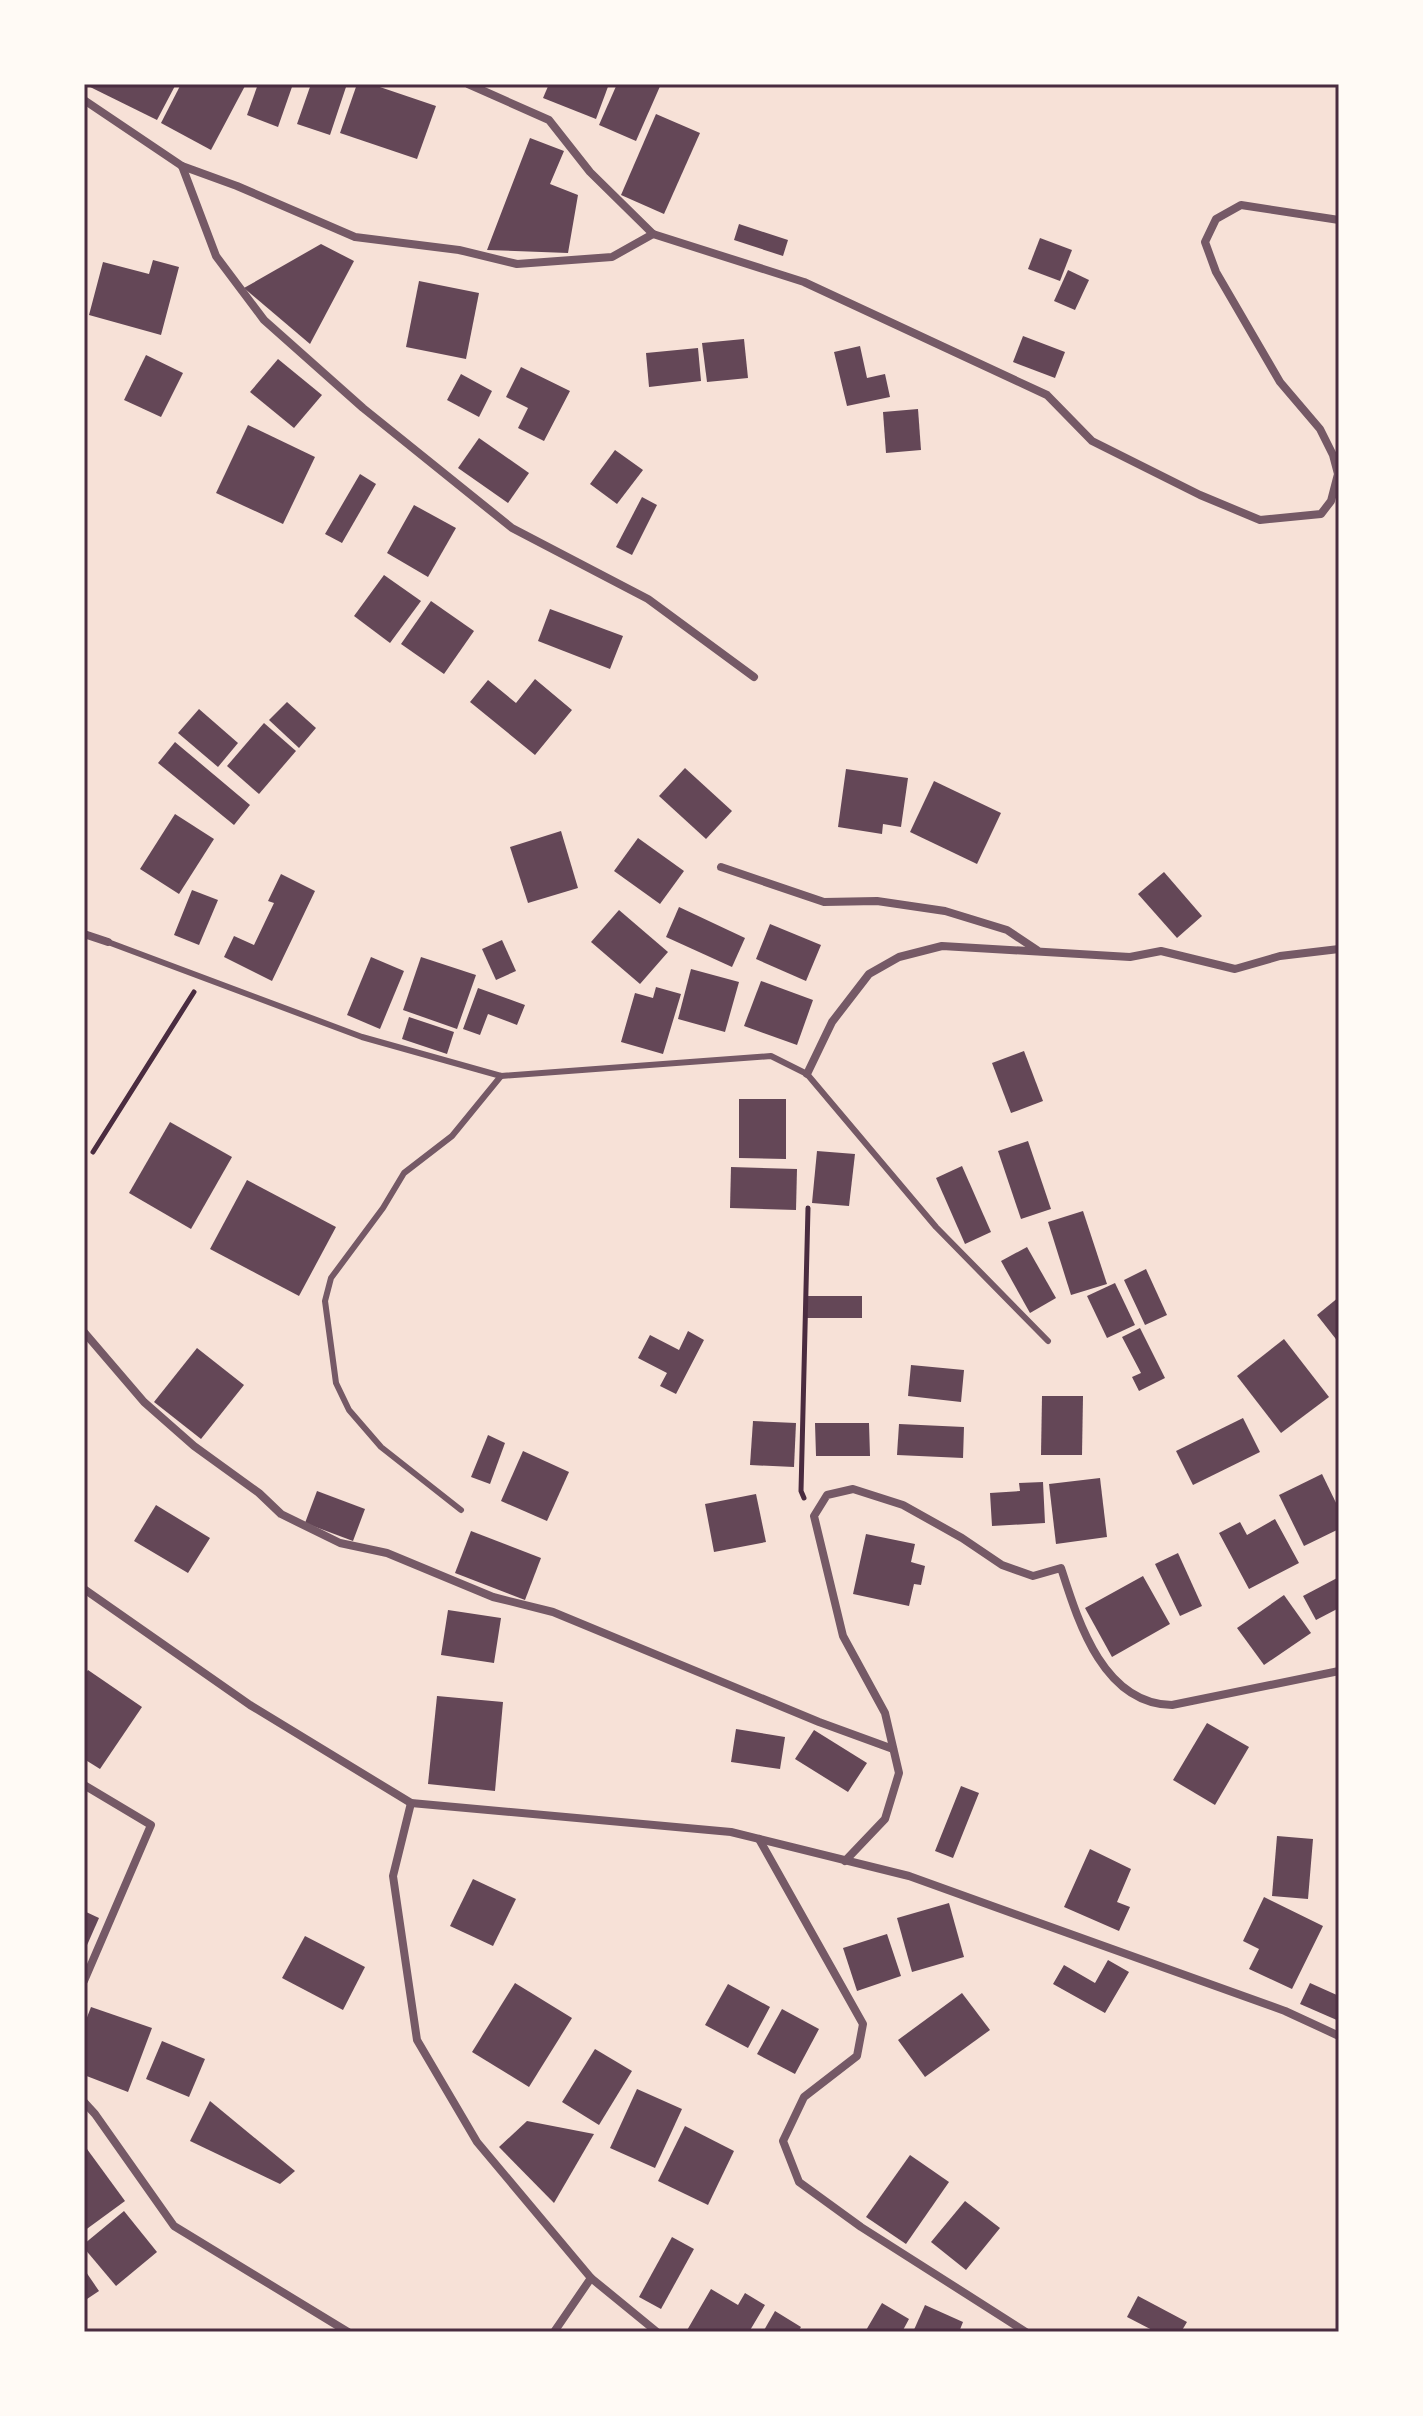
<svg xmlns="http://www.w3.org/2000/svg" width="1423" height="2416" font-family="'Exo 2',sans-serif">
  <style>
    .building { fill: #644757 }
    .lines { fill: none; stroke-linecap: round; stroke-linejoin: round }
    .path { stroke: #4a2c40; stroke-width: 5 }
    .service { stroke: #755966; stroke-width: 6 }
    .minor { stroke: #755966; stroke-width: 8 }
    .neatline { fill: none; stroke: #4a2c40; stroke-width: 3 }
  </style>
  <rect width="100%" height="100%" fill="#f7e1d7"/>
  <!-- building -->
  <g class="building">
    <polygon points="84,84 176,84 157,120"/>
    <polygon points="181,84 246,84 211,150 161,123"/>
    <polygon points="258,84 293,84 278,127 247,115"/>
    <polygon points="311,84 347,84 330,135 297,124"/>
    <polygon points="357,84 371,84 436,106 417,159 340,133"/>
    <polygon points="549,84 609,84 596,119 543,98"/>
    <polygon points="617,84 661,84 636,141 599,125"/>
    <polygon points="656,114 700,133 664,214 621,195"/>
    <polygon points="530,138 564,151 550,184 578,195 568,253 487,250"/>
    <polygon points="739,224 788,240 783,256 734,240"/>
    <polygon points="1040,238 1072,250 1060,281 1028,269"/>
    <polygon points="321,244 354,261 310,344 244,288"/>
    <polygon points="153,260 179,267 161,335 89,315 103,262 149,274"/>
    <polygon points="1068,270 1089,280 1075,310 1054,301"/>
    <polygon points="419,281 479,293 466,359 406,347"/>
    <polygon points="1023,336 1065,352 1055,378 1013,362"/>
    <polygon points="744,339 748,378 707,382 702,343"/>
    <polygon points="860,346 867,378 885,374 890,397 847,406 834,352"/>
    <polygon points="698,348 701,381 649,387 646,353"/>
    <polygon points="146,355 183,373 161,417 124,400"/>
    <polygon points="278,359 322,395 294,428 250,392"/>
    <polygon points="521,367 570,391 544,441 518,428 528,408 506,397"/>
    <polygon points="461,374 492,391 479,417 447,400"/>
    <polygon points="918,409 921,450 886,453 883,412"/>
    <polygon points="248,425 315,457 283,524 216,493"/>
    <polygon points="479,438 529,473 508,503 458,468"/>
    <polygon points="615,450 643,470 617,504 590,484"/>
    <polygon points="360,474 376,484 342,543 325,534"/>
    <polygon points="642,497 657,505 632,555 616,547"/>
    <polygon points="414,505 456,528 428,577 387,553"/>
    <polygon points="384,575 421,601 390,643 354,616"/>
    <polygon points="431,601 474,631 444,674 401,644"/>
    <polygon points="550,609 623,636 610,669 538,641"/>
    <polygon points="535,679 572,710 535,755 470,702 488,680 516,703"/>
    <polygon points="287,702 316,728 299,748 269,720"/>
    <polygon points="199,709 238,743 218,767 178,733"/>
    <polygon points="264,723 296,751 259,794 227,766"/>
    <polygon points="175,742 250,805 234,825 158,763"/>
    <polygon points="685,768 732,811 706,839 659,796"/>
    <polygon points="846,769 908,778 901,827 883,824 882,834 838,827"/>
    <polygon points="934,781 1001,813 977,864 910,832"/>
    <polygon points="175,814 214,839 179,894 140,869"/>
    <polygon points="561,831 578,888 528,903 510,847"/>
    <polygon points="638,838 684,871 660,904 614,871"/>
    <polygon points="1164,872 1202,916 1177,938 1138,894"/>
    <polygon points="281,874 315,891 272,981 224,957 234,936 254,945 274,903 268,901"/>
    <polygon points="192,890 218,900 199,945 174,935"/>
    <polygon points="679,907 745,938 732,967 666,937"/>
    <polygon points="619,910 668,952 640,984 591,942"/>
    <polygon points="770,924 821,945 806,981 756,959"/>
    <polygon points="502,940 516,971 496,980 482,949"/>
    <polygon points="371,957 404,971 380,1029 347,1015"/>
    <polygon points="421,957 476,975 457,1029 403,1010"/>
    <polygon points="691,969 739,982 725,1032 678,1019"/>
    <polygon points="761,981 813,1000 797,1045 744,1026"/>
    <polygon points="656,987 681,994 663,1054 621,1042 635,993 653,998"/>
    <polygon points="478,988 525,1005 517,1025 488,1014 480,1035 463,1029"/>
    <polygon points="409,1017 454,1032 447,1054 402,1039"/>
    <polygon points="1024,1051 1043,1101 1011,1113 992,1063"/>
    <polygon points="739,1099 786,1099 786,1159 739,1158"/>
    <polygon points="170,1122 232,1157 191,1229 129,1193"/>
    <polygon points="1028,1141 1051,1209 1021,1219 998,1151"/>
    <polygon points="817,1151 855,1154 849,1206 812,1203"/>
    <polygon points="962,1166 991,1232 965,1244 936,1178"/>
    <polygon points="731,1167 797,1169 796,1210 730,1208"/>
    <polygon points="247,1180 336,1227 299,1296 210,1249"/>
    <polygon points="1083,1211 1107,1284 1071,1295 1048,1222"/>
    <polygon points="1027,1247 1056,1298 1030,1313 1001,1261"/>
    <polygon points="1146,1269 1167,1315 1145,1325 1124,1280"/>
    <polygon points="1115,1283 1135,1325 1107,1338 1087,1296"/>
    <polygon points="808,1296 862,1296 862,1318 807,1318"/>
    <polygon points="1339,1297 1339,1343 1317,1315"/>
    <polygon points="1140,1328 1165,1378 1139,1391 1132,1377 1141,1373 1122,1337"/>
    <polygon points="688,1331 704,1340 676,1394 660,1386 667,1373 638,1358 650,1335 679,1350"/>
    <polygon points="1284,1339 1329,1397 1281,1433 1237,1376"/>
    <polygon points="197,1348 244,1385 201,1439 154,1402"/>
    <polygon points="911,1365 964,1370 961,1402 908,1396"/>
    <polygon points="1042,1396 1083,1396 1082,1455 1041,1455"/>
    <polygon points="1243,1418 1260,1452 1193,1485 1176,1451"/>
    <polygon points="753,1421 796,1423 794,1467 750,1465"/>
    <polygon points="815,1423 869,1423 870,1456 816,1456"/>
    <polygon points="899,1424 964,1427 963,1458 897,1455"/>
    <polygon points="488,1435 505,1443 490,1484 471,1477"/>
    <polygon points="523,1451 569,1472 547,1521 501,1501"/>
    <polygon points="1322,1474 1339,1509 1339,1529 1304,1546 1279,1495"/>
    <polygon points="1100,1478 1107,1537 1056,1544 1049,1484"/>
    <polygon points="1043,1482 1045,1523 992,1526 990,1493 1020,1491 1019,1483"/>
    <polygon points="317,1491 365,1509 353,1541 305,1523"/>
    <polygon points="756,1494 766,1542 714,1552 705,1504"/>
    <polygon points="156,1505 210,1538 188,1573 134,1541"/>
    <polygon points="1275,1519 1299,1563 1249,1589 1219,1533 1240,1522 1247,1535"/>
    <polygon points="471,1531 541,1558 525,1600 455,1573"/>
    <polygon points="866,1534 915,1544 911,1562 925,1566 921,1585 914,1584 909,1606 853,1594"/>
    <polygon points="1178,1553 1202,1606 1180,1616 1155,1564"/>
    <polygon points="1143,1576 1170,1624 1112,1657 1085,1608"/>
    <polygon points="1339,1577 1339,1608 1316,1620 1303,1596"/>
    <polygon points="1284,1595 1311,1633 1264,1665 1237,1628"/>
    <polygon points="448,1610 501,1618 494,1663 441,1655"/>
    <polygon points="88,1670 142,1707 100,1769 84,1759 84,1676"/>
    <polygon points="437,1696 503,1702 495,1791 428,1784"/>
    <polygon points="1207,1723 1249,1747 1215,1805 1173,1780"/>
    <polygon points="736,1729 785,1737 780,1769 731,1762"/>
    <polygon points="814,1730 867,1763 848,1792 795,1759"/>
    <polygon points="961,1786 979,1793 953,1858 935,1851"/>
    <polygon points="1277,1836 1313,1839 1308,1899 1272,1896"/>
    <polygon points="1090,1849 1131,1869 1117,1902 1130,1907 1119,1931 1064,1907"/>
    <polygon points="473,1879 516,1899 493,1946 450,1926"/>
    <polygon points="1264,1897 1323,1926 1292,1989 1249,1969 1259,1949 1243,1941"/>
    <polygon points="949,1903 964,1957 912,1972 897,1918"/>
    <polygon points="84,1911 99,1918 84,1952"/>
    <polygon points="887,1934 901,1976 857,1991 843,1948"/>
    <polygon points="305,1936 365,1967 343,2010 282,1978"/>
    <polygon points="1108,1960 1129,1972 1105,2013 1053,1984 1064,1965 1095,1983"/>
    <polygon points="515,1983 572,2018 529,2087 472,2052"/>
    <polygon points="1310,1983 1339,1996 1339,2021 1300,2004"/>
    <polygon points="728,1984 770,2007 748,2048 705,2025"/>
    <polygon points="962,1993 990,2030 925,2077 898,2040"/>
    <polygon points="91,2007 152,2028 128,2092 84,2075 84,2025"/>
    <polygon points="782,2009 819,2029 795,2074 757,2054"/>
    <polygon points="162,2041 205,2059 189,2097 146,2079"/>
    <polygon points="595,2049 632,2071 599,2125 562,2102"/>
    <polygon points="637,2089 682,2109 655,2168 610,2148"/>
    <polygon points="210,2101 295,2171 280,2184 190,2141"/>
    <polygon points="527,2121 594,2134 554,2203 499,2147"/>
    <polygon points="685,2126 734,2151 708,2205 658,2181"/>
    <polygon points="87,2149 125,2201 84,2231 84,2152"/>
    <polygon points="910,2155 949,2182 906,2244 866,2217"/>
    <polygon points="965,2201 1000,2228 966,2270 931,2242"/>
    <polygon points="124,2211 157,2252 116,2286 84,2248 84,2244"/>
    <polygon points="672,2237 694,2249 661,2309 639,2297"/>
    <polygon points="84,2269 99,2291 84,2301"/>
    <polygon points="711,2289 738,2305 745,2293 765,2305 749,2332 686,2332"/>
    <polygon points="1138,2296 1187,2322 1181,2332 1156,2332 1127,2317"/>
    <polygon points="882,2303 909,2319 902,2332 865,2332"/>
    <polygon points="925,2305 963,2322 959,2332 913,2332"/>
    <polygon points="775,2311 801,2327 798,2332 763,2332"/>
  </g>
  <g class="lines">
    <!-- path -->
    <g class="path">
      <polyline points="93,1152 194,992"/>
      <polyline points="804,1498 801,1491 808,1208"/>
    </g>
    <!-- service -->
    <g class="service">
      <polyline points="108,942 362,1037 501,1076 771,1056 807,1074 936,1227 1048,1341"/>
      <polyline points="461,1510 381,1447 349,1410 336,1383 325,1301 331,1278 383,1208 404,1173 452,1136 501,1076"/>
    </g>
    <!-- minor -->
    <g class="minor">
      <polyline points="468,84 549,120 590,172 653,234 804,282 1047,395 1092,441 1200,495 1260,520 1321,514 1331,501 1338,474 1333,455 1320,429 1280,382 1216,272 1205,242 1216,219 1241,205 1339,220"/>
      <polyline points="84,100 182,166 216,256 264,320 363,408 512,528 648,599 754,677"/>
      <polyline points="182,166 237,186 355,237 459,250 517,264 612,257 653,234"/>
      <polyline points="721,867 824,902 877,901 945,911 1007,930 1037,950"/>
      <polyline points="84,934 108,942"/>
      <polyline points="807,1074 832,1022 869,974 899,957 942,946 1130,957 1161,951 1235,969 1280,956 1339,949"/>
      <polyline points="84,1332 144,1402 194,1446 259,1493 281,1514 340,1543 387,1553 493,1597 553,1612 819,1722 893,1749"/>
      <polyline points="84,1589 250,1705 411,1803 731,1832 909,1876 1285,2011 1339,2036"/>
      <polyline points="84,1785 151,1825 84,1981"/>
      <polyline points="411,1803 393,1876 417,2040 477,2142 591,2278 657,2332"/>
      <polyline points="759,1839 863,2024 857,2056 804,2097 783,2141 799,2182 861,2227 1026,2332"/>
      <path d="M845,1861L885,1819L899,1773L885,1713L843,1636L814,1516L827,1495L853,1489L903,1505L962,1538L1002,1565L1033,1576L1061,1568C1078,1621 1103,1704 1172,1705L1339,1671"/>
      <polyline points="84,2102 95,2114 174,2226 348,2332"/>
      <polyline points="554,2332 591,2278"/>
    </g>
  </g>
  <!-- border -->
  <rect width="1423" height="2416" fill="none" stroke="#fffaf5" stroke-width="172"/>
  <rect x="86" y="86" width="1251" height="2244" class="neatline"/>
</svg>
